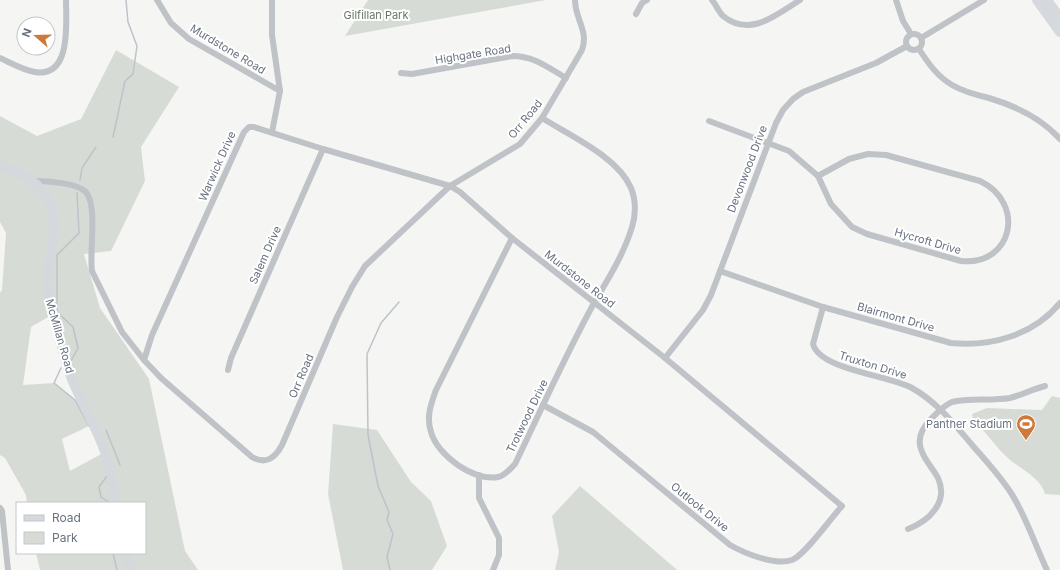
<svg xmlns="http://www.w3.org/2000/svg" width="1060" height="570" font-family="Inter,sans-serif">
  <style>
    .green { fill: #d6dcd5; fill-rule: evenodd }
    .lines { fill: none; stroke-linecap: round; stroke-linejoin: round }
    .stream { stroke: #bcc3c9; stroke-width: 1.5 }
    .street { stroke: #bfc2c6; stroke-width: 6 }
    .secondary { stroke: #d5d8dc; stroke-width: 9 }
    .primary { stroke: #d5d8dc; stroke-width: 10 }
    .labels { text-anchor: middle; dominant-baseline: central; stroke-width: 4; stroke-linejoin: round; paint-order: stroke }
    .park-label { font-size: 11px; fill: #677866; stroke: #fff }
    .street-label { font-size: 11px; fill: #687180; stroke: #fff }
    .poi-label { font-size: 11px; fill: #687180; stroke: #fff; text-anchor: end }
  </style>
  <rect width="100%" height="100%" fill="#f5f6f3"/>
  <!-- green -->
  <g class="green">
    <polygon points="368,0 546,0 345,36"/>
    <path d="M116,50L179,87L141,147L145,181L111,251L84,254L100,308L149,379L185,551L198,570H40L36,553H145V503H27L26,495L5,458L0,455V293L2,290L6,233L0,222V116L37,136L81,119ZM57,312L63,351L105,452L70,471L62,439L89,426L75,400L54,383L23,385L31,327Z"/>
    <path d="M1052,396L1060,398V495L1045,494C1041,478 1021,469 1010,460C996,448 987,432 973,421L972,414L987,408L1042,410Z"/>
    <polygon points="333,424 377,430 411,482 431,501 447,546 432,570 343,570 328,494"/>
    <polygon points="580,486 676,569 677,570 555,570 559,552 552,516"/>
  </g>
  <g class="lines">
    <!-- stream -->
    <g class="stream">
      <polyline points="113,137 125,81 133,74 137,46 128,22 126,0"/>
      <polyline points="80,180 82,168 96,147"/>
      <polyline points="71,361 78,348 73,327 57,312 57,255 79,233 77,193"/>
      <polyline points="61,368 54,383 75,400 89,426"/>
      <polyline points="106,430 120,465"/>
      <polyline points="107,476 99,487 101,497 110,503"/>
      <polyline points="113,553 117,570"/>
      <polyline points="390,570 387,557 393,534 387,520 389,512 378,486 368,435 367,354 381,323 399,302"/>
    </g>
    <!-- street -->
    <g class="street">
      <polyline points="157,0 171,23 189,39 280,91"/>
      <polyline points="272,0 272,35 280,91 272,132"/>
      <path d="M712,0C716,5 719,12 723,16C750,38 776,15 800,0"/>
      <polyline points="896,0 903,21 911,34"/>
      <polyline points="636,14 642,3 647,0"/>
      <circle cx="914" cy="42" r="8"/>
      <polyline points="921,38 984,0"/>
      <path d="M919,49C928,63 937,76 952,85C964,92 976,95 989,98C1016,106 1041,118 1060,139"/>
      <path d="M0,58C11,63 23,70 35,72C72,78 66,22 66,0"/>
      <path d="M401,73L412,74L512,56C534,56 547,67 566,78"/>
      <polyline points="709,121 789,151 818,176"/>
      <path d="M868,154L886,155L980,181C1026,203 1013,266 961,261L867,234L852,227L831,204L818,176L849,159Z"/>
      <path d="M35,181C47,181 78,183 86,192C98,207 89,252 92,271L122,332L144,360L161,378L252,457C266,465 275,458 282,445L337,317L352,287L365,266L450,186L520,144L542,118L582,50C589,31 575,19 575,0"/>
      <path d="M512,238L436,390C431,404 426,417 431,432C437,455 474,482 498,477C505,476 510,469 515,464C541,410 565,356 594,303C608,279 624,254 632,227C636,215 636,200 631,188C618,157 569,135 542,118"/>
      <path d="M720,271L823,307L951,343C991,347 1034,335 1060,303"/>
      <path d="M823,307L813,344C820,370 888,375 912,388C937,402 954,424 973,446C986,461 1000,476 1011,493C1026,516 1035,545 1047,570"/>
      <polyline points="665,358 703,310 711,295 776,123 783,110 793,99 803,92 876,63 907,46"/>
      <path d="M144,360L152,335L244,132L249,127H254L323,149L450,186L460,192L512,238L665,358L842,506C831,518 805,555 792,560C775,566 744,553 730,545L593,432L543,405"/>
      <polyline points="228,370 231,358 323,149"/>
      <polyline points="479,475 479,498 499,538 499,555 493,570"/>
      <polyline points="0,508 2,511 8,570"/>
      <path d="M908,529C929,521 949,502 938,478C933,468 924,460 921,449C917,438 923,427 931,419C937,413 944,405 952,402C967,398 993,401 1010,398C1022,395 1033,389 1045,386"/>
    </g>
    <!-- secondary -->
    <g class="secondary">
      <path d="M0,166C22,172 40,181 49,202C62,231 42,266 49,296C55,324 62,351 71,378C81,403 96,427 105,453C111,469 113,486 116,503"/>
      <polyline points="125,553 131,570"/>
    </g>
    <!-- primary -->
    <g class="primary">
      <polyline points="1037,0 1060,32"/>
      <polyline points="1047,0 1060,18"/>
    </g>
  </g>
  <!-- icons -->
  <defs>
    <symbol id="stadium-pin" viewBox="-11 -11 22 30"><path d="M0 17L-7.5 6A9.5 9.5 0 1 1 7.5 6Z" fill="#ce793a" stroke="#fff"/><path d="M0-5a6.5 5 0 1 0 0 10a6.5 5 0 1 0 0-10ZM-3.5-1.8h7v3.6h-7Z" fill="#fff"/></symbol>
  </defs>
  <g fill-rule="evenodd">
    <use href="#stadium-pin" x="1015" y="413" width="22" height="30"/>
  </g>
  <g class="labels">
    <!-- park labels -->
    <g class="park-label">
      <text x="376" y="15">Gilfillan Park</text>
    </g>
    <!-- street labels -->
    <g class="street-label">
      <text transform="translate(228 49) rotate(31)">Murdstone Road</text>
      <text transform="translate(473 54) rotate(-9)">Highgate Road</text>
      <text transform="translate(525 119) rotate(-51)">Orr Road</text>
      <text transform="translate(217 166) rotate(-66)">Warwick Drive</text>
      <text transform="translate(747 169) rotate(-69)">Devonwood Drive</text>
      <text transform="translate(928 241) rotate(16)">Hycroft Drive</text>
      <text transform="translate(265 255) rotate(-66)">Salem Drive</text>
      <text transform="translate(580 279) rotate(38)">Murdstone Road</text>
      <text transform="translate(896 317) rotate(16)">Blairmont Drive</text>
      <text transform="translate(60 336) rotate(74)">McMillan Road</text>
      <text transform="translate(873 365) rotate(17)">Truxton Drive</text>
      <text transform="translate(301 376) rotate(-67)">Orr Road</text>
      <text transform="translate(527 416) rotate(-64)">Trotwood Drive</text>
      <text transform="translate(700 507) rotate(39)">Outlook Drive</text>
    </g>
    <!-- poi labels -->
    <g class="poi-label">
      <text x="1012" y="424">Panther Stadium</text>
    </g>
  </g>
  <!-- legend -->
  <rect x="16" y="502" width="130" height="52" fill="#ffffff" stroke="#c3c6cc"/>
  <rect x="24" y="515" width="20" height="6" fill="#d5d8dc" stroke="#c3c6cc"/>
  <text x="52" y="522" font-size="12" fill="#687180">Road</text>
  <rect x="24" y="532" width="20" height="12" fill="#d6dcd5" stroke="#c3c6cc"/>
  <text x="52" y="542" font-size="12" fill="#687180">Park</text>
  <!-- north arrow -->
  <g transform="translate(36 36) rotate(290)"><circle r="19" fill="#ffffff" stroke="#c3c6cc"/>
  <path d="M0-3L7 15L0 10L-7 15Z" fill="#ce793a"/>
  <text y="-6" font-size="11" font-weight="bold" text-anchor="middle" fill="#687180">N</text>
  </g>
</svg>
